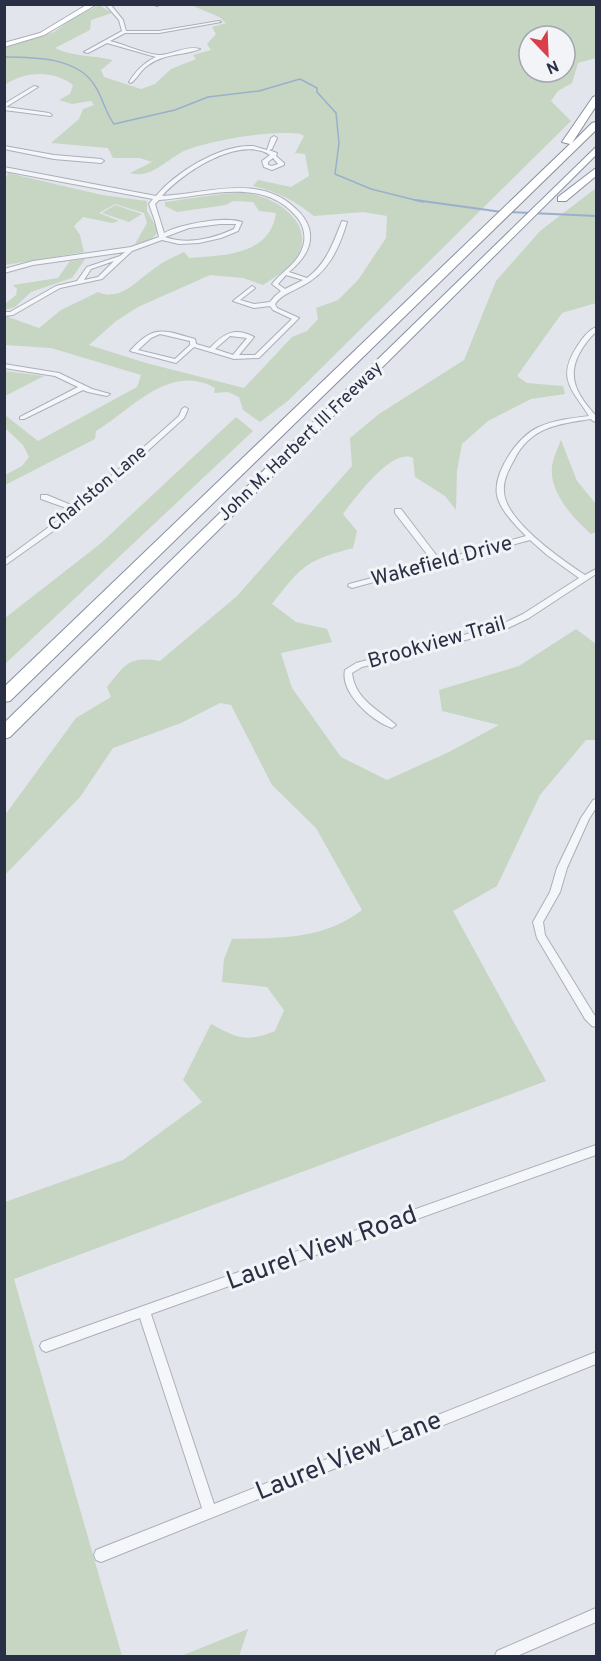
<svg xmlns="http://www.w3.org/2000/svg" width="601" height="1661" font-family="Overpass,sans-serif">
  <style>
    .green { fill: #c6d6c2; fill-rule: evenodd }
    .lines { fill: none; stroke-linecap: round; stroke-linejoin: round }
    .stream-far1 { stroke: #9bafcd; stroke-width: 1.5 }
    .stream { stroke: #9bafcd; stroke-width: 2 }
    .street-casing { stroke: #aaafb9; stroke-width: 2 }
    .secondary-casing { stroke: #aaafb9; stroke-width: 2 }
    .highway-casing { stroke: #8890a3; stroke-width: 2 }
    .street { fill: #f5f6f9; fill-rule: evenodd }
    .secondary { fill: #fff; fill-rule: evenodd }
    .highway { fill: #fff; fill-rule: evenodd }
    .labels { text-anchor: middle; dominant-baseline: central; stroke-width: 6; stroke-linejoin: round; paint-order: stroke }
    .far-street-label { font-size: 18px; fill: #293045; stroke: #f2f4f8 }
    .street-label { font-size: 21px; fill: #293045; stroke: #f2f4f8 }
    .near-street-label { font-size: 26px; fill: #293045; stroke: #f2f4f8 }
  </style>
  <rect width="100%" height="100%" fill="#e2e5eb"/>
  <!-- green -->
  <g class="green">
    <path d="M99,5L112,13L91,20L90,30L55,48C73,57 93,55 113,60L101,70L104,77L141,89L155,84L171,69L196,59L193,55L211,50L207,44L216,34L212,27L226,23L219,17L191,5H596V58L578,63L572,83L558,91L551,101L571,121L289,400L260,422L243,410L239,397L228,392L214,393L215,388C170,362 131,410 96,431L95,439L5,485V475L22,466L29,457L23,445L5,428V415L38,441L137,387L141,375L51,348L5,345V316L39,328L61,310L98,292C121,302 137,280 155,268C164,261 174,257 184,252L189,258C223,255 270,256 276,213L259,211L253,202L233,201L226,205L177,212L165,206V202C190,199 217,193 243,193C271,194 316,221 298,255C290,269 276,276 263,285L243,278L210,275L138,307L116,321L89,345L146,363L244,388L292,337L307,331L318,319L316,308L338,300L358,280L386,238L387,216L363,212L314,216C294,200 278,192 253,186L258,180L291,187L309,176L305,154L295,153L304,136L301,134C270,130 219,139 189,149C169,156 152,180 130,173L152,162L140,158H113L108,148L51,143L79,119L83,109L94,105L91,101L72,104L59,100L70,94L73,85C53,70 25,71 5,85V47L54,32L72,19ZM529,36H565V72H529Z"/>
    <path d="M8,173L102,195L147,201V211L158,230C154,241 145,242 135,244L147,223L144,213L115,204L99,213L119,221L112,223L83,217L74,226L80,235L84,252L5,265L4,183Z"/>
    <path d="M596,188V303L562,313L517,376L527,383L563,386L565,394L531,399L488,421L462,444L457,471L456,510L445,496L415,477L413,458C392,447 355,498 343,514L357,531L353,548C305,561 303,565 272,604L296,622L327,629L332,642L281,653L292,688L341,757L387,780L449,752L499,725L442,711L439,690L519,666L576,629L596,644V740H586L540,795L497,886L453,911L546,1081L14,1279L122,1656H5V1202L123,1160L202,1102L183,1080L211,1024C237,1038 246,1043 275,1031L284,1010L267,987L222,982L224,959L232,939C279,938 323,940 362,910L316,828L272,785L231,705L220,703L181,723L113,748L80,797L5,875V815L76,718L111,697L107,687C126,664 128,656 160,661L237,596L352,466L350,438L379,414L464,360L496,281L540,231Z"/>
    <polygon points="115,205 142,214 129,222 102,213"/>
    <polygon points="85,259 72,278 31,292 15,307 5,310 5,304 16,295 17,289 13,285 58,278 70,261"/>
    <polygon points="5,371 44,376 5,396"/>
    <polygon points="236,417 253,431 5,664 5,618 100,544"/>
    <path d="M561,440L577,481L596,504V532L591,534C574,519 549,492 552,467C553,458 558,448 561,440Z"/>
    <polygon points="248,1629 239,1656 181,1656"/>
  </g>
  <g class="lines">
    <!-- stream-far1 -->
    <path class="stream-far1" d="M4,57C33,57 78,57 95,86C103,98 105,112 114,124L175,110L208,97L259,91L300,79L317,88V92L336,113L339,143L335,174L371,189L423,202"/>
    <!-- stream -->
    <g class="stream">
      <polyline points="415,200 502,212"/>
      <polyline points="509,212 596,216"/>
    </g>
    <defs>
      <g id="street">
        <path d="M105,4H110L123,20L126,31H159L219,21L221,22L159,33H125L110,41C126,45 142,53 158,55C170,56 186,45 200,49C182,56 164,53 147,66C140,71 137,79 131,83L129,82C136,71 143,63 156,57L107,43L88,53L84,52L122,31L119,20Z"/>
        <polygon points="153,4 159,4 159,5 157,6"/>
        <polygon points="34,86 38,87 6,107 49,113 52,115 51,116 4,110 4,104"/>
        <path d="M274,136L277,138L272,149L269,150L277,153L276,156L284,163V165L272,170L264,167L262,161L270,155C239,135 182,173 162,196C206,194 260,173 296,209C302,214 306,220 309,228C314,247 302,261 289,272L307,278C327,263 333,243 342,221L347,222C339,249 328,273 302,286C292,292 282,294 275,304L277,308L299,318L259,358L234,359L194,347L176,363L130,351C154,324 163,330 195,339L196,344L210,348C224,333 235,327 254,337L239,355H255L292,319L273,310L270,306L254,308L233,301L252,286L255,288L254,289L240,300L254,304L270,302L275,296L281,291L272,284C281,272 297,264 302,249C307,238 304,224 295,215C260,176 205,197 159,200L155,204L164,233C180,224 225,216 242,222L238,231L221,238L199,243L179,244L162,240L132,251L102,279L60,288L13,315L4,316V312H10L56,286L77,281L87,267L120,256L125,252L33,265L4,273V269L33,261L131,247L159,237L155,221L149,204L153,199L4,171V167L156,196C176,172 221,144 253,146C258,147 263,149 267,150L271,138ZM273,158L278,164L272,166L268,165V162ZM220,224H236L234,229C212,239 187,245 165,237L189,228ZM114,261L98,277L84,280L91,269ZM286,275L303,280L285,289L278,284ZM160,334L190,341V345L175,359L138,350L151,338ZM230,336L247,338L233,355L215,349Z"/>
        <polygon points="4,146 54,155 101,159 104,161 101,163 54,159 4,149"/>
        <path d="M596,327V332C589,338 584,345 579,354C566,379 579,397 596,416V422L593,421L591,419C558,424 530,427 514,460C509,469 503,480 504,491C504,520 562,560 585,575L596,569V574L529,618L504,630L362,667L352,673C355,700 379,710 396,725L392,728C372,721 340,693 345,670L356,663L498,626L523,614L579,578L547,555L530,540L443,564L442,566L436,565L352,588L348,586L349,584L433,562L395,513V509H401L440,560L526,536C515,525 500,510 497,495C493,472 519,435 539,427C554,420 572,418 589,416C572,389 557,379 576,348C582,339 587,331 596,327Z"/>
        <polygon points="4,364 59,373 92,389 110,394 107,396 88,392 83,390 24,419 20,419 20,417 78,387 55,376 4,368"/>
        <polygon points="185,407 188,409 184,418 80,512 4,566 4,560 72,510 41,499 41,495 47,495 76,507 179,416 182,409"/>
        <polygon points="596,799 596,808 589,819 567,868 560,892 543,922 545,935 593,1013 596,1017 596,1027 592,1026 585,1019 537,938 533,922 550,892 557,868 581,818 593,800"/>
        <polygon points="596,1145 596,1155 151,1314 214,1504 596,1352 596,1364 101,1562 96,1560 94,1555 96,1550 202,1508 140,1318 46,1352 42,1350 40,1346 42,1342"/>
        <polygon points="596,1608 596,1622 517,1656 495,1656 497,1651"/>
      </g>
      <polygon id="secondary" points="88,4 97,4 44,35 4,47 4,43 40,33"/>
      <g id="highway">
        <polygon points="596,96 596,106 572,143 592,123 596,122 596,130 10,701 4,702 4,687 570,144 562,142 593,97"/>
        <polygon points="596,147 596,155 10,737 4,739 4,723"/>
        <polygon points="596,168 596,176 566,201 558,201 558,197"/>
      </g>
    </defs>
    <!-- street casing -->
    <use href="#street" class="street-casing"/>
    <!-- secondary casing -->
    <use href="#secondary" class="secondary-casing"/>
    <!-- highway casing -->
    <use href="#highway" class="highway-casing"/>
    <!-- street -->
    <use href="#street" class="street"/>
    <!-- secondary -->
    <use href="#secondary" class="secondary"/>
    <!-- highway -->
    <use href="#highway" class="highway"/>
  </g>
  <g class="labels">
    <!-- far-street labels -->
    <g class="far-street-label">
      <text transform="translate(301 442) rotate(-44)">John M. Harbert III Freeway</text>
      <text transform="translate(98 489) rotate(-40)">Charlston Lane</text>
    </g>
    <!-- street labels -->
    <g class="street-label">
      <text transform="translate(442 562) rotate(-15)">Wakefield Drive</text>
      <text transform="translate(437 643) rotate(-16)">Brookview Trail</text>
    </g>
    <!-- near-street labels -->
    <g class="near-street-label">
      <text transform="translate(322 1249) rotate(-20)">Laurel View Road</text>
      <text transform="translate(349 1457) rotate(-22)">Laurel View Lane</text>
    </g>
  </g>
  <!-- border -->
  <rect width="601" height="1661" fill="none" stroke="#293045" stroke-width="12"/>
  <!-- north arrow -->
  <g transform="translate(547 54) rotate(157)"><circle r="28" fill="#f2f4f8" stroke="#a2a6b0" stroke-width="1.5"/>
  <path d="M0-4.5L10 22L0 15L-10 22Z" fill="#d83f48"/>
  <text y="-9" font-size="16" font-weight="bold" text-anchor="middle" fill="#293045">N</text>
  </g>
</svg>
